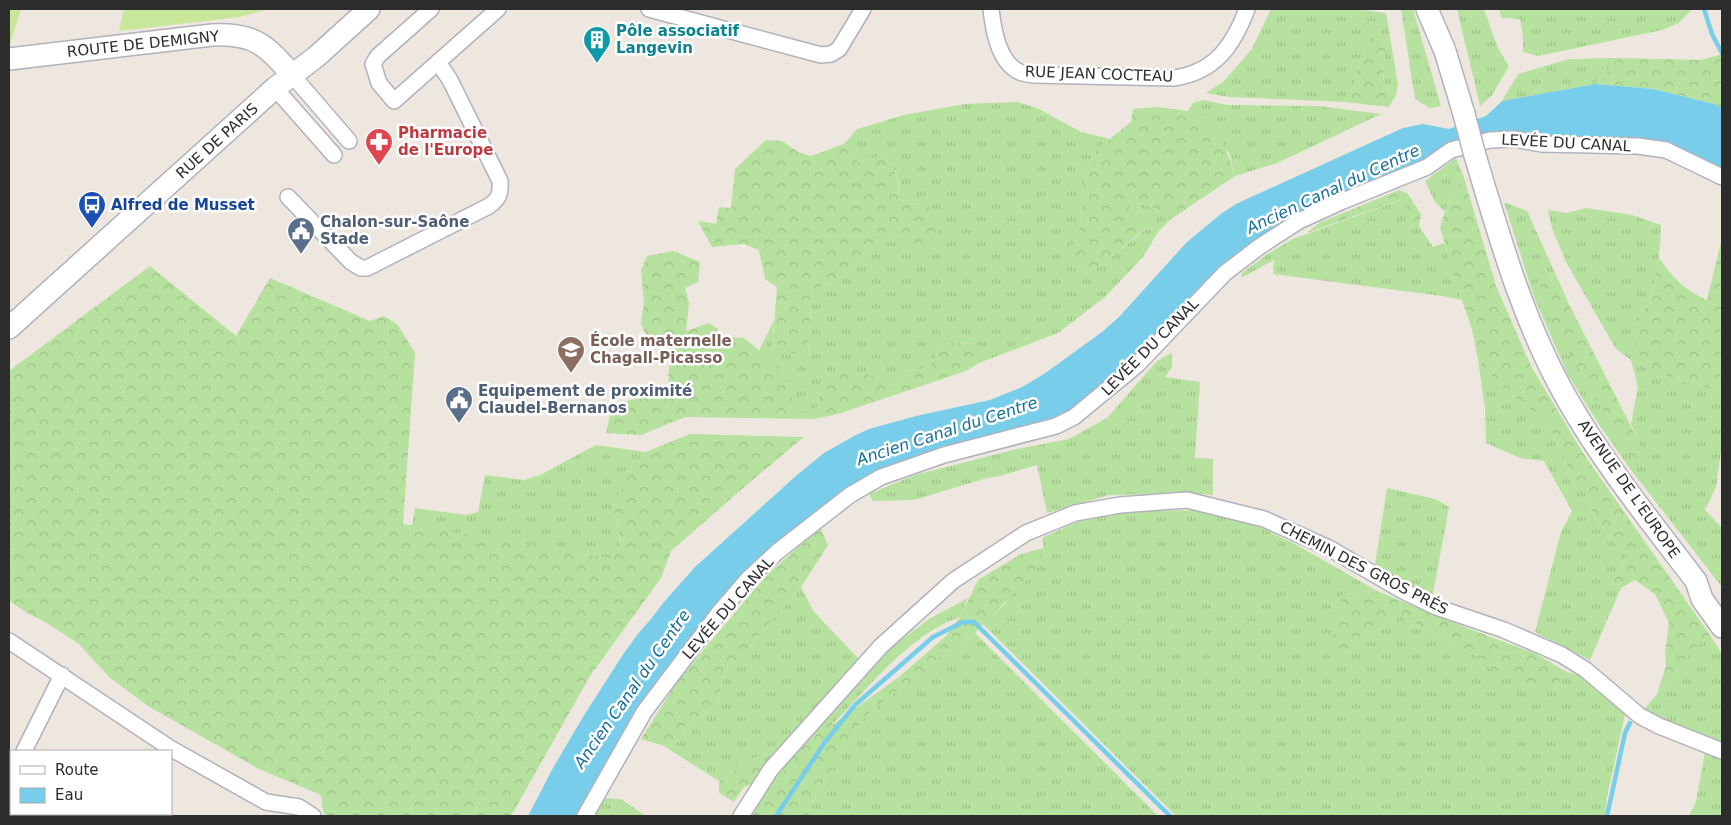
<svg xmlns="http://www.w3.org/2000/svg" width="1731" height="825" font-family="'DejaVu Sans',sans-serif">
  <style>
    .grass { fill: url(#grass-tufts) }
    .forest { fill: url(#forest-crowns) }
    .pitch { fill: #c9e79b }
    .water { fill: #78ceea }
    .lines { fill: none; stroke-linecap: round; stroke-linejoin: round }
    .stream { stroke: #78ceea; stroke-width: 4.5 }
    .minor-casing { stroke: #b0b2bc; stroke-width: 18 }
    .secondary-casing { stroke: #b0b2bc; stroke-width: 24 }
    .minor { stroke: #fff; stroke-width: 15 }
    .secondary { stroke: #fff; stroke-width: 21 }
    .secondary-bridge-casing { stroke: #b0b2bc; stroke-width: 24; stroke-linecap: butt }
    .secondary-bridge { stroke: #fff; stroke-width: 21 }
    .labels { text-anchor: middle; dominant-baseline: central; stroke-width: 5; stroke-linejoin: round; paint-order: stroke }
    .culture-label { font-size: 15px; font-weight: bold; fill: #0d838f; stroke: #fff; text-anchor: start }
    .street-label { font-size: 15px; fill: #2c2c2c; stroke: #fff }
    .health-label { font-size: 15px; font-weight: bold; fill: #be3a42; stroke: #fff; text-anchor: start }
    .transit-label { font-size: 15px; font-weight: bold; fill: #164399; stroke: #fff; text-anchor: start }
    .service-label { font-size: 15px; font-weight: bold; fill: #4e5e75; stroke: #fff; text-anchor: start }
    .education-label { font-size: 15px; font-weight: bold; fill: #785e54; stroke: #fff; text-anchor: start }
    .water-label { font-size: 16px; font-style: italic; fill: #146e99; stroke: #fff }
  </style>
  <defs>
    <pattern id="grass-tufts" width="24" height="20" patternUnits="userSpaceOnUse" patternTransform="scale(1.25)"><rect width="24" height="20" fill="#b7e19f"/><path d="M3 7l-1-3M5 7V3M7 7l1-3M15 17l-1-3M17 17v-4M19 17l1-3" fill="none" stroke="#9ec189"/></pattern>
    <pattern id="forest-crowns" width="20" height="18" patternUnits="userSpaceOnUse" patternTransform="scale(1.25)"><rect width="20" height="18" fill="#b7e19f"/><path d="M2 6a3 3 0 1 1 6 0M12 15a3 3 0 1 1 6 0" fill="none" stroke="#9ec189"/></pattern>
  </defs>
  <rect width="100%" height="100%" fill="#ede7e0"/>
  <!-- grass -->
  <g class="grass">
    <polygon points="1271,9 1353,9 1386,13 1398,85 1396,95 1383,87 1385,48 1379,38 1369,39 1357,64 1354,86 1345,102 1229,97 1206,93 1224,81 1252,49"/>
    <polygon points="1401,9 1413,9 1441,106 1430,108 1415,99"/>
    <path d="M1457,9H1484C1491,28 1496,49 1509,66L1492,95L1480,106Z"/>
    <polygon points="1499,9 1692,9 1679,23 1662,30 1538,56 1523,52 1523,37 1520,19 1501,18"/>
    <polygon points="1619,58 1595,84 1502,101 1518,74 1569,59"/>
    <polygon points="1203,100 1228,105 1318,106 1381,114 1277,163 1235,176 1229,153 1193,113 1187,112 1193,103"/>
    <path d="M1017,102L1037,108L1081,132L1110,139L1097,149L1085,172L1080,228L1064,259L1085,270L1100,266L1147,228L1129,213V201L1149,206L1171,219L1158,232L1143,257L1105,297L1058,333L979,363V342L967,344L948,342L938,351L930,367L905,372L895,385L876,379L820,393L814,419L792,405V386L782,369L759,351L774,320L772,351L808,354L812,290L828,284L856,268L879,238L892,235L916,250L928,206L910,203L899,199C899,174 898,173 881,155L859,163L844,144L857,129L904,115L964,104Z"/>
    <polygon points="1456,158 1464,178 1450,197 1445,212 1435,202 1425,181"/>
    <polygon points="1401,200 1433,247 1444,243 1462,300 1442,296 1273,274 1274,260 1241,278 1242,273 1269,253 1293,239"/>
    <polygon points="1504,202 1527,211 1570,306 1543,266 1632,458 1647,460 1631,424 1638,387 1631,360 1616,349 1566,262 1552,228 1548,210 1567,213 1586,208 1632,215 1661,225 1659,258 1651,301 1640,314 1677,380 1722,392 1722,443 1716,487 1705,510 1722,528 1722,587 1631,470 1596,420 1567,373 1534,297"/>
    <polygon points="1172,353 1172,367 1165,377 1200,382 1195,458 1213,459 1213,495 1189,493 1109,495 1047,513 1037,465 1000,476 987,478 914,500 873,501 869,494 915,475 1017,449 1069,439 1107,418 1157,361"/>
    <polygon points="1478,360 1506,391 1547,421 1574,480 1585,493 1594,516 1613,542 1628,554 1612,584 1621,588 1590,660 1535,632 1561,532 1572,511 1544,461 1520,458 1486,443 1485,408"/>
    <polygon points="596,445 646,452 626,480 613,506 619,529 620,550 609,558 412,526 415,508 466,515 478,512 485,475 524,480 540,475"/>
    <polygon points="1387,488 1435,499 1449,507 1433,594 1407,584 1375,565"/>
    <polygon points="1201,510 1255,525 1295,544 1377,591 1342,594 1349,651 1398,615 1472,653 1496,671 1554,689 1567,672 1581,676 1625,715 1607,797 1605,816 1176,816 983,624 1004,605 1044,548 1042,538 1090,516 1137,511"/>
    <polygon points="801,587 814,612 859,659 777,752 751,759 719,781 664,746 680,740 685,726 717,705 726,669 750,646"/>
    <path d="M968,598L960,617C910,634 868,688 832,725L835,710L885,652L929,619Z"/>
    <polygon points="975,633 1158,816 808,816 818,791 865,717 942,655 965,642"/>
    <polygon points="1710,635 1722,654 1722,743 1656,718 1643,711 1698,645"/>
    <polygon points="1705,752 1722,759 1722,816 1689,816 1696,801"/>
    <polygon points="604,798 621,799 646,816 594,816"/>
  </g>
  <!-- forest -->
  <g class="forest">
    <polygon points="1369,38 1379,38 1385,48 1383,87 1396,95 1389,107 1345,102 1354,86 1357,64"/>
    <polygon points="1722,54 1722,108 1714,104 1653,89 1595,84 1619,58 1701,60"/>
    <path d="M1158,107C1169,109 1183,109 1193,113C1218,124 1228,152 1235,176L1171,219L1149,206L1129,201V213L1147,227L1100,266L1085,270L1063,259L1080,228L1085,172L1097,149L1131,122L1133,109Z"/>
    <path d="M766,140L782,141L798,152L811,156L844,144L859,163L881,155C898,173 898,174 899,199L910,203L928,206L940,223L935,239L916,251L892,235L879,238L856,268L828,284L812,290L808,354L772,352L777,287L765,279L759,250L744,244L712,247L698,221L716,224L719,207L731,208L735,169Z"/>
    <polygon points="1464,178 1496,286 1531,366 1583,453 1710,635 1698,645 1657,694 1666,666 1665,654 1669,623 1655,594 1635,580 1621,588 1612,584 1628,554 1613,542 1594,516 1585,493 1574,480 1547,421 1506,391 1478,360 1472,329 1455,280 1440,227 1450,197"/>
    <polygon points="1399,190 1408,194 1421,214 1419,226 1400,200 1307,233 1319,223"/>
    <path d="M1722,238V392L1677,380L1631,360L1640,314L1651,301L1659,258C1674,279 1683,289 1707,300Z"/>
    <polygon points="673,251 700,262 698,282 685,288 689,303 686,331 709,323 718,329 714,338 722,344 728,337 744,338 782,369 792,386 792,405 814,418 820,393 831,377 854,370 895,385 905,372 930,367 938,351 948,342 967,344 980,342 979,363 966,371 838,414 814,419 685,417 641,435 606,433 610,416 627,401 651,395 668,385 670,349 662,339 647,337 641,324 644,302 641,271 647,256"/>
    <polygon points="150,266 236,336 270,278 370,321 384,316 398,325 415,353 403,524 609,558 620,549 619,529 613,506 626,480 646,452 690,434 804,437 750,482 671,551 661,578 590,676 511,816 326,816 323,811 321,795 259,769 148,706 109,677 79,644 47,623 31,615 9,601 9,371"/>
    <polygon points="1533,266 1543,266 1570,306 1648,460 1632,459 1608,420 1553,324"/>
    <polygon points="820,527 828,545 801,587 750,646 726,669 717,705 685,726 680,740 664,746 641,739 675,685 711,641 767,575"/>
    <polygon points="1044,548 1036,571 975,633 965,642 942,655 865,717 818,791 808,816 752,816 776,775 835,710 832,725 899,677 947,635 960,617 978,580 1021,554"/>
    <polygon points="1377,591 1467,628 1536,654 1567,672 1554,689 1532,690 1496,671 1472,653 1398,615 1349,651 1339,648 1333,640 1342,594"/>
    <polygon points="777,752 751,784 744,787 734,802 719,793 719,781 751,759"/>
  </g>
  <!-- pitch -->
  <g class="pitch">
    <polygon points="9,9 21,9 10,44 9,44"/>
    <polygon points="124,9 269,9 240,17 119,31"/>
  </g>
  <!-- water -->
  <polygon class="water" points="1595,84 1653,89 1714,104 1722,108 1722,168 1674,147 1575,141 1490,132 1454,145 1223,268 1192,296 1141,352 1070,415 942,448 920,455 847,489 788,535 732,590 692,636 677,657 593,788 578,816 528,816 553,768 583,717 622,656 637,635 651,619 664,602 695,567 797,475 824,453 854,436 869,429 916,416 990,400 1022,387 1044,374 1102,332 1119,317 1187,242 1222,213 1238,203 1403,128 1423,124 1449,129 1486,116 1502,101"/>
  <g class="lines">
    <!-- stream -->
    <g class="stream">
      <polyline points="1704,9 1712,34 1722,53"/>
      <polyline points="776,816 825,742 855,705 933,637 963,622 974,622 1170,816"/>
      <polyline points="1607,816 1625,733 1630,723"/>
    </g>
    <defs>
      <g id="minor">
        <polyline points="431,9 378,56 373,64 379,83 394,101 498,9"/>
        <polyline points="649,9 821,55 831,54 839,49 863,9"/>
        <path d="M991,9C993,27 997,54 1012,67C1018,73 1026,74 1033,75L1174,78C1215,72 1233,46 1247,9"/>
        <polyline points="293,76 349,141"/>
        <polyline points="275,88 334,155"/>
        <path d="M288,197L351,262L361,268H367L489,206C499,199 501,193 500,181L450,80L438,62"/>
        <polyline points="9,641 170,748 266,802 299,807 313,816"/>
        <polyline points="24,751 62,675"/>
        <polyline points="9,782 11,777"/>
        <polyline points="137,816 138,814"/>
        <polyline points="585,816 644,712 718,614 748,579 777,552 850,495 881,477 944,455 1056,426 1074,417 1137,365 1225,273 1259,247 1299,221 1343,201 1427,167 1451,150 1490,140 1514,139 1542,144 1638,146 1666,150 1722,177"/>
        <polyline points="741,816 771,769 881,646 953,581 1026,533 1075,513 1120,505 1187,500 1264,519 1329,548 1403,591 1436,607 1504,630 1562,655 1586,670 1640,716 1659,726 1722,751"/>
      </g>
      <g id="secondary">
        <polyline points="1427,9 1445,51 1464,114"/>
        <path d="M9,59L212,35C255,33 266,45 293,76"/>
        <path d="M1474,152C1499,236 1523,322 1567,399C1604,464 1651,522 1696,581L1702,599L1722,627"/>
        <polyline points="9,328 275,88 316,57 369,9"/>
      </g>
    </defs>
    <!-- minor casing -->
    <use href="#minor" class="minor-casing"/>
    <!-- secondary casing -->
    <use href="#secondary" class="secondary-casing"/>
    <!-- minor -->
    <use href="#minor" class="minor"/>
    <!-- secondary -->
    <use href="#secondary" class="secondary"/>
    <defs>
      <polyline id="secondary-bridge" points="1464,114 1474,152"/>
    </defs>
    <!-- secondary-bridge casing -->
    <use href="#secondary-bridge" class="secondary-bridge-casing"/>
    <!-- secondary-bridge -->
    <use href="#secondary-bridge" class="secondary-bridge"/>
  </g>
  <!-- icons -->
  <defs>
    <symbol id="building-pin" viewBox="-11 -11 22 30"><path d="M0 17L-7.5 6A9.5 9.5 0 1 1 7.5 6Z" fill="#0f9aa8" stroke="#fff"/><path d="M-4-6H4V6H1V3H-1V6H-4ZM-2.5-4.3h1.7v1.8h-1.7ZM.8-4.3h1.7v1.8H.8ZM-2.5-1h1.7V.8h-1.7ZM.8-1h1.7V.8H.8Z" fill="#fff"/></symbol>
    <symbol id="pharmacy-pin" viewBox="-11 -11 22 30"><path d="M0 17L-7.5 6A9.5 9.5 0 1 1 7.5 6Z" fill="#e0444e" stroke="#fff"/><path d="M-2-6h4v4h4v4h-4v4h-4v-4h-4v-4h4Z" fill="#fff"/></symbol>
    <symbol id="bus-pin" viewBox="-11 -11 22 30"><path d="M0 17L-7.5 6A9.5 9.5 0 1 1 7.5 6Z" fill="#1a4fb4" stroke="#fff"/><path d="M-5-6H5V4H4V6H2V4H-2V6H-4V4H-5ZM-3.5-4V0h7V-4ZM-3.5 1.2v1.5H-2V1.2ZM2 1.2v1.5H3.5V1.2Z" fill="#fff"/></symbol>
    <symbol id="civic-pin" viewBox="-11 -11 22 30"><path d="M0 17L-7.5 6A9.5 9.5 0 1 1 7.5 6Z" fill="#5c6f8a" stroke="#fff"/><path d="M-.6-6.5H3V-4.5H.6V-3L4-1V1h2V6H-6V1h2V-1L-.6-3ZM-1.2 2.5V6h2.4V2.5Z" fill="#fff"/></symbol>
    <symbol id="school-pin" viewBox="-11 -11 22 30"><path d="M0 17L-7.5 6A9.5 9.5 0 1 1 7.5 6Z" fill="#8d6e63" stroke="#fff"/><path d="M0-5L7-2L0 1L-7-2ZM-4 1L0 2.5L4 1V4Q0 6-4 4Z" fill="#fff"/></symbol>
  </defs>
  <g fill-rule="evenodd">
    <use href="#building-pin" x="581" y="24" width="32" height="43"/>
    <use href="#pharmacy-pin" x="363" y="126" width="32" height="43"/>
    <use href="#bus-pin" x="76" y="189" width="32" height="43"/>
    <use href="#civic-pin" x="285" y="215" width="32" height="43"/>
    <use href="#school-pin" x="555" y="334" width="32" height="43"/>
    <use href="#civic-pin" x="443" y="384" width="32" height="43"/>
  </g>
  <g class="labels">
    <!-- culture labels -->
    <g class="culture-label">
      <text x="616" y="31">Pôle associatif<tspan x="616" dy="17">Langevin</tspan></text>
    </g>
    <!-- street labels -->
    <g class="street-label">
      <text transform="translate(143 44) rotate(-6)">ROUTE DE DEMIGNY</text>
      <text transform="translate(1099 74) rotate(2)">RUE JEAN COCTEAU</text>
      <text transform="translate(217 141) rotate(-42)">RUE DE PARIS</text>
      <text transform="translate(1566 143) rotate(3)">LEVÉE DU CANAL</text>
      <text transform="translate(1150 347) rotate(-45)">LEVÉE DU CANAL</text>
      <text transform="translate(1629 489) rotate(55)">AVENUE DE L'EUROPE</text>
      <text transform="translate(1364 568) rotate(27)">CHEMIN DES GROS PRÉS</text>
      <text transform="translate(728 608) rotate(-49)">LEVÉE DU CANAL</text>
    </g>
    <!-- health labels -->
    <g class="health-label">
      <text x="398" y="133">Pharmacie<tspan x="398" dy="17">de l'Europe</tspan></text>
    </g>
    <!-- transit labels -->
    <g class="transit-label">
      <text x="111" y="205">Alfred de Musset</text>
    </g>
    <!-- service labels -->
    <g class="service-label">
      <text x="320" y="222">Chalon-sur-Saône<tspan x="320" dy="17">Stade</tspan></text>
      <text x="478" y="391">Equipement de proximité<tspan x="478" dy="17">Claudel-Bernanos</tspan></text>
    </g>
    <!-- education labels -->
    <g class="education-label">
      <text x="590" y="341">École maternelle<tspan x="590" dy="17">Chagall-Picasso</tspan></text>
    </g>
    <!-- water labels -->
    <g class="water-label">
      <text transform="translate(1333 189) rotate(-25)">Ancien Canal du Centre</text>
      <text transform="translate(947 431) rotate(-18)">Ancien Canal du Centre</text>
      <text transform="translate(632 689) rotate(-55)">Ancien Canal du Centre</text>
    </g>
  </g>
  <!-- border -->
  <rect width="1731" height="825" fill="none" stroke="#2c2c2c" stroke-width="20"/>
  <!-- legend -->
  <rect x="10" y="750" width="162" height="65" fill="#ffffff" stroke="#ababab"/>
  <rect x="20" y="766" width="25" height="8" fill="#ffffff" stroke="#ababab"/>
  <text x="55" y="775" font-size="15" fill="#2c2c2c">Route</text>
  <rect x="20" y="788" width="25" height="15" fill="#78ceea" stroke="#ababab"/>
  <text x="55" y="800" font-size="15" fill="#2c2c2c">Eau</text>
</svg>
